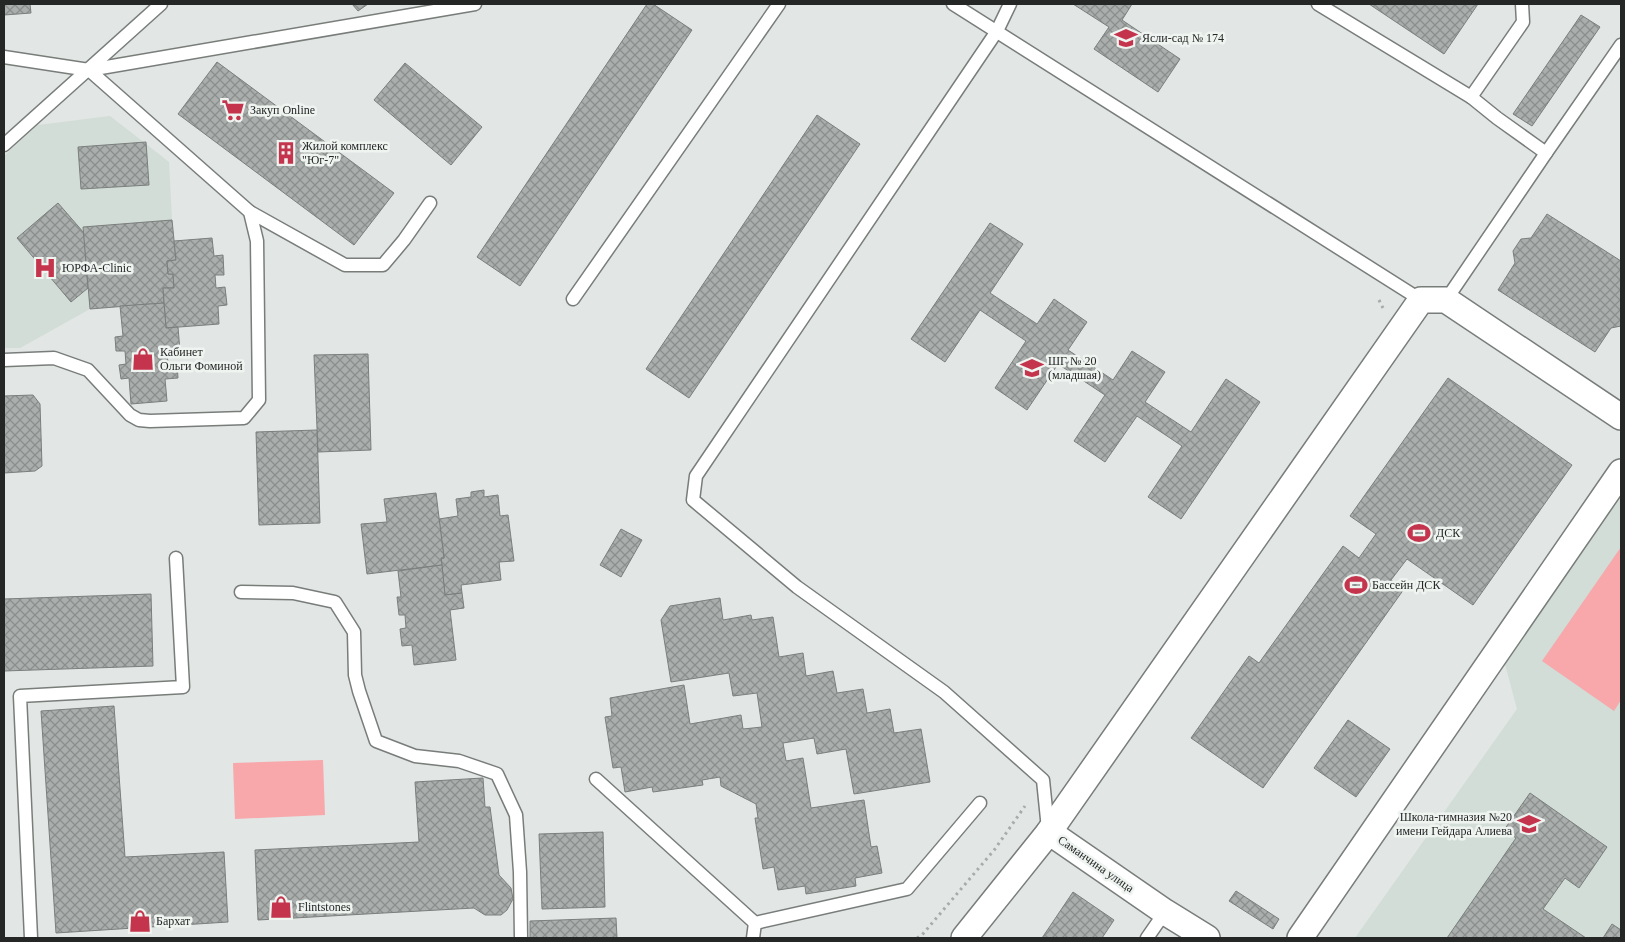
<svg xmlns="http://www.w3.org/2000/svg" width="1625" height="942" font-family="'Times New Roman',serif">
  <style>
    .built { fill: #d1ddd6 }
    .park { fill: #f8a7ab }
    .building { fill: url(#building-cross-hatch); stroke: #7a7e7c }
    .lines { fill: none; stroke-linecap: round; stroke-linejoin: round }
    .lane-casing { stroke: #787d7a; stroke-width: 15 }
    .street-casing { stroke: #787d7a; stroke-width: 28 }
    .path { stroke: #a7aba9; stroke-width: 3; stroke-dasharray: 2.5 4; stroke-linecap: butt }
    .lane { stroke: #fff; stroke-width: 12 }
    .street { stroke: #fff; stroke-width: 25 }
    .labels { text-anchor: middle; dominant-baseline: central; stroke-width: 5; stroke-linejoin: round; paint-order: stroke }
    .poi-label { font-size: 12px; fill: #252726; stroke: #eff4f1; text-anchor: start }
    .street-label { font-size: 12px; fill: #252726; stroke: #eff4f1 }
  </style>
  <defs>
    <pattern id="building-cross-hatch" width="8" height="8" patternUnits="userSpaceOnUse" patternTransform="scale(1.25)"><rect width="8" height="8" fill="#aaaeac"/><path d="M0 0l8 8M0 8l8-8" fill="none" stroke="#8a8e8c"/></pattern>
  </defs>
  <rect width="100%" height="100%" fill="#e2e6e4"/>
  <!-- built -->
  <g class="built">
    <polygon points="110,116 169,162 172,220 83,227 90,309 20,348 4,348 4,156 38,125"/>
    <polygon points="1621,495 1621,938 1355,938 1517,709 1505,664"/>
  </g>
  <!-- park -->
  <g class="park">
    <polygon points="1621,547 1621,700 1614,711 1542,661"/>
    <polygon points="323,760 325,815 235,819 233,763"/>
  </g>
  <!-- building -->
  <g class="building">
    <polygon points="4,4 30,4 31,13 4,15"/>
    <polygon points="352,4 368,4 358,11"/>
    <polygon points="647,4 653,4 692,30 520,286 477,257"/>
    <polygon points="1073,4 1132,4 1122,20 1180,59 1158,92 1094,49 1109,27"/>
    <polygon points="1369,4 1478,4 1444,54"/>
    <polygon points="1581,15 1600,27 1532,126 1513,114"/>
    <polygon points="217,62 394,193 354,245 178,114"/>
    <polygon points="405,63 482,127 451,165 374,100"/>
    <polygon points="817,115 860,144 689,398 646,369"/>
    <polygon points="146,142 149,185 81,189 78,147"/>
    <polygon points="58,203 84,233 88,288 71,302 17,238"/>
    <polygon points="1547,214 1621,261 1621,326 1611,328 1595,352 1498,290 1515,263 1513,251 1521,239 1531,238"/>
    <polygon points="172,220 176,260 167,261 168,274 173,274 174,288 163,288 164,303 90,309 83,227"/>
    <polygon points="990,223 1023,244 990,293 1037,324 1054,299 1087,322 1068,350 1113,380 1132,351 1165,372 1145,402 1191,432 1226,379 1260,402 1181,519 1148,497 1182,446 1137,416 1105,462 1074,441 1105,395 1058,364 1027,410 995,388 1026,341 980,310 945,362 911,339"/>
    <polygon points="212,238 214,256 223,255 224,275 215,275 216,288 225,287 227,305 218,306 219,324 166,328 163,288 174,288 173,274 168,274 167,261 176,260 174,241"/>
    <polygon points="164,303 166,328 178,327 180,351 167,352 168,364 177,364 178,378 165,379 167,401 131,404 129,378 121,379 119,365 126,364 125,351 116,351 115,337 123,336 120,306"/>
    <polygon points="368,354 371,450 318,452 314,355"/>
    <polygon points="1448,378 1572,465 1473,605 1407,559 1391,580 1404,589 1263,788 1191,738 1249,656 1259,663 1343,546 1359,558 1376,534 1350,516"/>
    <polygon points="33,395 40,404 42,466 35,471 4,473 4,396"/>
    <polygon points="317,430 320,523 259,525 256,432"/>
    <polygon points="484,490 484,497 498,495 500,516 508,515 514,561 499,562 501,580 461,585 462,593 445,595 441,558 444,558 439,519 458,516 456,499 471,497 471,492"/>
    <polygon points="436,493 444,558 441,558 442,565 367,574 361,524 387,522 384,499"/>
    <polygon points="621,529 642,540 621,577 600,565"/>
    <polygon points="442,565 445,595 462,593 464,608 450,610 456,660 414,665 412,645 402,646 400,629 406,628 405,615 399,615 397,597 401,597 398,571"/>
    <polygon points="151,594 153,666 4,671 4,599"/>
    <polygon points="720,598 723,620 751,615 752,620 773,617 779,657 803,653 806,676 833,671 837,693 863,689 867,713 890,709 894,733 921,729 930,782 854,794 846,749 817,754 814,738 783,743 786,761 803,758 811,808 864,800 871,847 877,846 882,873 855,878 856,886 806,894 805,886 778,890 774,867 763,869 755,818 758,818 756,804 721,786 720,777 702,780 703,785 653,792 652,787 625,792 621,767 613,768 605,717 612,716 610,698 684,685 690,724 741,715 743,729 762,727 757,693 733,696 729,673 671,682 661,620 670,606"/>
    <polygon points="114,706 125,857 224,852 228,922 56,933 41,711"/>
    <polygon points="1348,720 1390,749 1356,797 1314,768"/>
    <polygon points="483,778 485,807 490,807 499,875 511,888 513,899 507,910 501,915 485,915 474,908 258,920 255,850 419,842 415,782"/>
    <polygon points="1530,793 1607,847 1579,888 1565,878 1543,909 1586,938 1447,938 1516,838 1504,830"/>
    <polygon points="603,832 605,907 542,909 539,834"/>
    <polygon points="1236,891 1279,919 1273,929 1229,901"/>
    <polygon points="1073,892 1114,920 1102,938 1042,938"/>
    <polygon points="616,918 617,938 530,938 530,921"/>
    <polygon points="1612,924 1621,930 1621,938 1603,938"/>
  </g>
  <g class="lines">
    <defs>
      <g id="lane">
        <polyline points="953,4 1421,300"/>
        <polyline points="1010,4 997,31 696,476 693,500 797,587 944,692 1043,780 1048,829"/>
        <polyline points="1318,4 1471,97 1497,118 1546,153"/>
        <polyline points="4,57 89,70 250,212 257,241 259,400 244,418 150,421 139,420 130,415 88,370 54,358 4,360"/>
        <polyline points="89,70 475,4"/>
        <polyline points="1471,97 1523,22 1522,4"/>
        <polyline points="4,145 161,4"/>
        <polyline points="250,212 345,265 383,265 404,240 430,203"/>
        <polyline points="573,299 779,4"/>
        <polyline points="1446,300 1546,153 1621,45"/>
        <polyline points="241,592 293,593 335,602 354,632 355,675 359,691 376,741 415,756 459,761 497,774 516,815 520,872 521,938"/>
        <polyline points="596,779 755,923"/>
        <polyline points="755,923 907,889 980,803"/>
        <polyline points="31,938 20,696 183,687 176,558"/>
        <polyline points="753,938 755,923"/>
        <polyline points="1147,938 1165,912"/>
      </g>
      <g id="street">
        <polyline points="1049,832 1421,300 1446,300 1621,417"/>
        <polyline points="964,938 1049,832 1165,912 1207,938"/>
        <polyline points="1300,938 1621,472"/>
      </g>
    </defs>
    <!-- lane casing -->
    <use href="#lane" class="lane-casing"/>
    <!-- street casing -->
    <use href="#street" class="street-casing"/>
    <!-- path -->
    <g class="path">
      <polyline points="1379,300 1383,308"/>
      <polyline points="917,938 922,935 995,849 1025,806"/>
    </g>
    <!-- lane -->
    <use href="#lane" class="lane"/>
    <!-- street -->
    <use href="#street" class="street"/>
  </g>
  <!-- icons -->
  <defs>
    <symbol id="school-bare" viewBox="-9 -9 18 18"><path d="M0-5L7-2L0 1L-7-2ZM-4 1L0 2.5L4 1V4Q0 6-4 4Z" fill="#c4344d" stroke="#eff4f1" stroke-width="2.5" paint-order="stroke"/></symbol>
    <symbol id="supermarket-bare" viewBox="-9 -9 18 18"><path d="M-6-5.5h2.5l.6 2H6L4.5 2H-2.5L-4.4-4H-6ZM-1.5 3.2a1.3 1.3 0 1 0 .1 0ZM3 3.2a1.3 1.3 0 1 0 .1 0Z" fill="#c4344d" stroke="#eff4f1" stroke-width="2.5" paint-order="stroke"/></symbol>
    <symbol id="building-bare" viewBox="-9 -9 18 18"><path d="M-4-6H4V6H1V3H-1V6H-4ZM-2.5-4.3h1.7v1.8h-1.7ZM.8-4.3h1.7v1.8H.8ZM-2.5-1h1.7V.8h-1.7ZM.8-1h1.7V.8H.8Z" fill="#c4344d" stroke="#eff4f1" stroke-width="2.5" paint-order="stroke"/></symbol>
    <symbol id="hospital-bare" viewBox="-9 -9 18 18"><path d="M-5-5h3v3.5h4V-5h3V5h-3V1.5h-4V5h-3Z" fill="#c4344d" stroke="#eff4f1" stroke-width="2.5" paint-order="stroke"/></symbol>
    <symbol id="shop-bare" viewBox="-9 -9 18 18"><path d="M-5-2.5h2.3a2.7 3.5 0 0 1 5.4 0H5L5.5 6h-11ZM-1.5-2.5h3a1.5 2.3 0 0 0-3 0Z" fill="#c4344d" stroke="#eff4f1" stroke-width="2.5" paint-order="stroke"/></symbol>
    <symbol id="stadium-bare" viewBox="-9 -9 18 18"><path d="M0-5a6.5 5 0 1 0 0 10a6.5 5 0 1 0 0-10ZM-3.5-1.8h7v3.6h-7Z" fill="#c4344d" stroke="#eff4f1" stroke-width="2.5" paint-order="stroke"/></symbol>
  </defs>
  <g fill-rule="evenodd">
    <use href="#school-bare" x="1110" y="22" width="32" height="32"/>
    <use href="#supermarket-bare" x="217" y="94" width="32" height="32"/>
    <use href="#building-bare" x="270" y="137" width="32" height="32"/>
    <use href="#hospital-bare" x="29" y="252" width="32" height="32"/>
    <use href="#shop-bare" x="127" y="343" width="32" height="32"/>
    <use href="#school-bare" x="1016" y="352" width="32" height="32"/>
    <use href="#stadium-bare" x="1403" y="517" width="32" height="32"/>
    <use href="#stadium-bare" x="1340" y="569" width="32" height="32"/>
    <use href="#school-bare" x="1513" y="808" width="32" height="32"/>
    <use href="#shop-bare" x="265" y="891" width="32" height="32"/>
    <use href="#shop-bare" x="124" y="905" width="32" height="32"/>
  </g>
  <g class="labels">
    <!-- poi labels -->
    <g class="poi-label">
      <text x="1142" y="38">Ясли-сад № 174</text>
      <text x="250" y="110">Закуп Online</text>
      <text x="302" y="146">Жилой комплекс<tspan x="302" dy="14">"Юг-7"</tspan></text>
      <text x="62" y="268">ЮРФА-Clinic</text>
      <text x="160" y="352">Кабинет<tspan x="160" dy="14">Ольги Фоминой</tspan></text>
      <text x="1048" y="361">ШГ № 20<tspan x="1048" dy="14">(младшая)</tspan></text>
      <text x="1436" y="533">ДСК</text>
      <text x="1372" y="585">Бассейн ДСК</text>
      <text x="1512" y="817" text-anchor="end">Школа-гимназия №20<tspan x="1512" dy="14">имени Гейдара Алиева</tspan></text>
      <text x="298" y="907">Flintstones</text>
      <text x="156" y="921">Бархат</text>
    </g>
    <!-- street labels -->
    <g class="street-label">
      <text transform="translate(1096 864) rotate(35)">Саманчина улица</text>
    </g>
  </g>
  <!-- border -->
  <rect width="1625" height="942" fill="none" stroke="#252726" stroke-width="10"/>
</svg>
